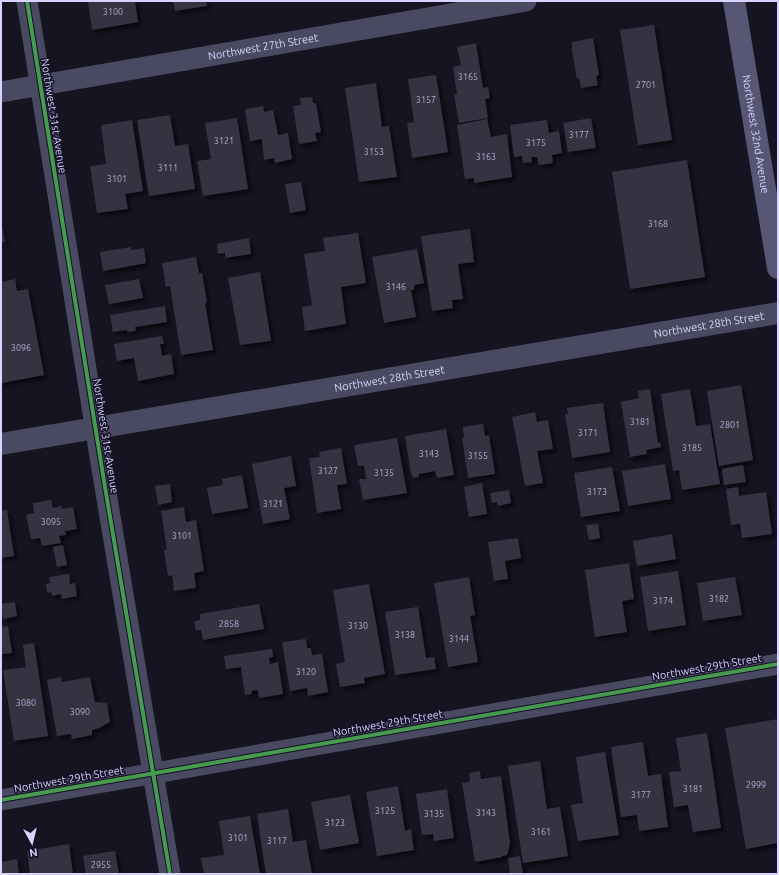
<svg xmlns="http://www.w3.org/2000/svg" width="779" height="875" font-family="Ubuntu,sans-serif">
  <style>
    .building { fill: #343243; filter: url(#shadow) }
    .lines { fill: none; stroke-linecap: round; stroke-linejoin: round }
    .minor { stroke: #4a4962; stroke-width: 21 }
    .tertiary { stroke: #4a4962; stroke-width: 22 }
    .secondary { stroke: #575674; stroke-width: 22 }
    .cycleway-casing { stroke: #130f26; stroke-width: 6 }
    .cycleway { stroke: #469c4c; stroke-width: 4 }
    .labels { text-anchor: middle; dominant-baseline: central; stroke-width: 3; stroke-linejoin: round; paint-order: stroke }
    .number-label { font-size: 9px; fill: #b0acd0 }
    .street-label { font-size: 11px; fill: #d9d4ff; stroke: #130f26 }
  </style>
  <defs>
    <filter id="shadow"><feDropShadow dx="3.5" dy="3.5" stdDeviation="2" flood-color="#0009"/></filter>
  </defs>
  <rect width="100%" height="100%" fill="#161421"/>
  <!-- building -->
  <g class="building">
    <polygon points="88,1 135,1 138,22 92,30"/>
    <polygon points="173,1 206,1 207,6 175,11"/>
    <polygon points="654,25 672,140 638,145 620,30"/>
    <polygon points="593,38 599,75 596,76 598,85 581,88 579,78 577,79 572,51 572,42"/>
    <polygon points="476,43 483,88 488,87 490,98 485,99 488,118 459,123 454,95 457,94 453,67 461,65 457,47"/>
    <polygon points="436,75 448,152 412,158 407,123 414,122 408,79"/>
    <polygon points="376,83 382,127 389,126 397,177 359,182 345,88"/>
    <polygon points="312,97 313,103 316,103 321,132 315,133 317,141 299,144 293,106 301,105 300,98"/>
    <polygon points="263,106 264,112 273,110 278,135 288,133 292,159 275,163 274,158 264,160 262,139 250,141 245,109"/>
    <polygon points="170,115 175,146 188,144 195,189 149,196 137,120"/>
    <polygon points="237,118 248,189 203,196 197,161 211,159 205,123"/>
    <polygon points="591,118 596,148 568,152 563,123"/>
    <polygon points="487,119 491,137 507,134 512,177 474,183 474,178 465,179 457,125"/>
    <polygon points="132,120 143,191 125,194 128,209 97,213 90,166 106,164 101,125"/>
    <polygon points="547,120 549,133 559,131 562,153 552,155 553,163 539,165 537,157 531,157 532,162 523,163 522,156 514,157 510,125"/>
    <polygon points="687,160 705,277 630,289 612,172"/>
    <polygon points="301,182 306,210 290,213 285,184"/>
    <polygon points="1,220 5,242 1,242"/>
    <polygon points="470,229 474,262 458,264 463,299 452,300 453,308 432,311 421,236"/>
    <polygon points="358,233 366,283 341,287 346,324 305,331 302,307 312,305 304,254 325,251 323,238"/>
    <polygon points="249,238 251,254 225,258 225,253 218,254 217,244"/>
    <polygon points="131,247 131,250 144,248 146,263 103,271 100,252"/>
    <polygon points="417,249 424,283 414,285 414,290 411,290 416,317 384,323 372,257"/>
    <polygon points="196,257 199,273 202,273 207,302 205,303 213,350 181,355 170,286 166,287 162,263"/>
    <polygon points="260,272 271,341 240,345 228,278"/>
    <polygon points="15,279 17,291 28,289 44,375 2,383 1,282"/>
    <polygon points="139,279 143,298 109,304 105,285"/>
    <polygon points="165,306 167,322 135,327 136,331 127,332 127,330 113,332 110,315"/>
    <polygon points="162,336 164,344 160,344 162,356 171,354 174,374 138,381 134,358 117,361 114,344"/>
    <polygon points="741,385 753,460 719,466 707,391"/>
    <polygon points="650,389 658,443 660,442 661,447 646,450 647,454 630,457 621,402 639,398 638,391"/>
    <polygon points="690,389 696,426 710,424 720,484 682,490 679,470 673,471 661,394"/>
    <polygon points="603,403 610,452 572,458 565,414 568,414 567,408"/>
    <polygon points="535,412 537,422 548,420 553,449 537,451 543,483 525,486 512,417"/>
    <polygon points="483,424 485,436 489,435 495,474 468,478 462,438 464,438 463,427"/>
    <polygon points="446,429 454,475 437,478 435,471 419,474 419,477 414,478 411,474 405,436"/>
    <polygon points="397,438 407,493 363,500 359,479 366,479 364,466 358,466 354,445"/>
    <polygon points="341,448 347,484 337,485 341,509 317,513 309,458 320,457 319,452"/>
    <polygon points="291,456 296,486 284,488 290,519 263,524 252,464"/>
    <polygon points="665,464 671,499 628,506 622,471"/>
    <polygon points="743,465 746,482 724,485 722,469"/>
    <polygon points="612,467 620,511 581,517 574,473"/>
    <polygon points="242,475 248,508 212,514 207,488 223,485 222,479"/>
    <polygon points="482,483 487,514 469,517 464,487"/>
    <polygon points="170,484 172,502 158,505 155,486"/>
    <polygon points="738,487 739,496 766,492 772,534 742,538 740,524 731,525 726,489"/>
    <polygon points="509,490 511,503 498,506 497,502 492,503 490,493"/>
    <polygon points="51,500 53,508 62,506 62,509 73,507 77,529 65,531 66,535 59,536 61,543 42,546 40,538 31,539 26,515 34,513 33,503"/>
    <polygon points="184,507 186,522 196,520 204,571 194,573 196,588 174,591 172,575 168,576 164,550 167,550 161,511"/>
    <polygon points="7,510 14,556 1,558 1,511"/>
    <polygon points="598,524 600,538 589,540 586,525"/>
    <polygon points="672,534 676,559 637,566 633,541"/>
    <polygon points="518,538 521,558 505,561 508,579 494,581 488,542"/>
    <polygon points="63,545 67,565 57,567 53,547"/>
    <polygon points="629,563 634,599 622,601 627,632 595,637 585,570"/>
    <polygon points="678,571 686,625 648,631 640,577"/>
    <polygon points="69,574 70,584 75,583 77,596 62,599 61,594 52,596 51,592 47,593 46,584 50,583 49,577"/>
    <polygon points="469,577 475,615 470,616 478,662 448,667 434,583"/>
    <polygon points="735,577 742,615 703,621 697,583"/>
    <polygon points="369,584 385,674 364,678 365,683 340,687 336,664 345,662 333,590"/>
    <polygon points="15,602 17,616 3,619 1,604"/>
    <polygon points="259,604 264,629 203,640 201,630 196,631 194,621 200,620 200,614"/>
    <polygon points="418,607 426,658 434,657 436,669 395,675 385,612"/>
    <polygon points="8,626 12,653 1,654 1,627"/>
    <polygon points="306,639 307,648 311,648 312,655 322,654 328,692 308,696 307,688 290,691 282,642"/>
    <polygon points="34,643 48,736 14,741 3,670 26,667 23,645"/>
    <polygon points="272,649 273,657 269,658 270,664 278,662 283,694 259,698 258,690 251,691 252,694 245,695 241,667 226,669 224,656"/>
    <polygon points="61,677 62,682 90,677 95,702 107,703 110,722 99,728 92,730 92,735 72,739 71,734 57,736 47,680"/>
    <polygon points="778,719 778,843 746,849 725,728"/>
    <polygon points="707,733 721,828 693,832 688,805 674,807 669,772 681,771 676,738"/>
    <polygon points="643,742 648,776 661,774 668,827 639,831 637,815 621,817 611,747"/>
    <polygon points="605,752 619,835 578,841 571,805 583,803 576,757"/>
    <polygon points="540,761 547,809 560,807 568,856 523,863 508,766"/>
    <polygon points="480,771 481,779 501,776 510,843 507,855 502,856 502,857 475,862 462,783 470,782 469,773"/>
    <polygon points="398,786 405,831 411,829 414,850 377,856 366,792"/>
    <polygon points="447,789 454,838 434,841 433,834 422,835 416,794"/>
    <polygon points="350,795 359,843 320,850 311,802"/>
    <polygon points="288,809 293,842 306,840 312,874 266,874 257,814"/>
    <polygon points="250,816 260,874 204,874 201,858 224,855 219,821"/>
    <polygon points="69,844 73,874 30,874 27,851"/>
    <polygon points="115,851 119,874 86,874 83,856"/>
    <polygon points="520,856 523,874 510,874 508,858"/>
    <polygon points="17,859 19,874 1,874 1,862"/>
  </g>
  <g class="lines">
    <!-- minor -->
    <g class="minor">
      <polyline points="27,1 103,475 170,874"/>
      <path id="s1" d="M1,92L526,1"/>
      <polyline points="1,800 778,664"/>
    </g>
    <!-- tertiary -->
    <path class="tertiary" id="s2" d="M1,444L778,313"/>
    <!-- secondary -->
    <path class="secondary" id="s3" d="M734,1L778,268"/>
    <defs>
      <g id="cycleway">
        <polyline points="27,1 103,475 170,874"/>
        <polyline points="1,800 778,664"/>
      </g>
    </defs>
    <!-- cycleway casing -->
    <use href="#cycleway" class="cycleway-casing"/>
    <!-- cycleway -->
    <use href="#cycleway" class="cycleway"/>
  </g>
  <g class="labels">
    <!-- number labels -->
    <g class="number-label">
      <text x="113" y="12">3100</text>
      <text x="468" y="77">3165</text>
      <text x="646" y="85">2701</text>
      <text x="426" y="100">3157</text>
      <text x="579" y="135">3177</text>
      <text x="224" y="141">3121</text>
      <text x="536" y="143">3175</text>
      <text x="374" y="152">3153</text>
      <text x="486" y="157">3163</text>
      <text x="168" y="168">3111</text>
      <text x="117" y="179">3101</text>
      <text x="658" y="224">3168</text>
      <text x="396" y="287">3146</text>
      <text x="21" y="348">3096</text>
      <text x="640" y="422">3181</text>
      <text x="730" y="425">2801</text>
      <text x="588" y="433">3171</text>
      <text x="692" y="448">3185</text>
      <text x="429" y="454">3143</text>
      <text x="478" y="456">3155</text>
      <text x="328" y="471">3127</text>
      <text x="384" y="473">3135</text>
      <text x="597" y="492">3173</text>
      <text x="273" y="504">3121</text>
      <text x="51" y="522">3095</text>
      <text x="182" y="536">3101</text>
      <text x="719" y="599">3182</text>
      <text x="663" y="601">3174</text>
      <text x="229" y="624">2858</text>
      <text x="358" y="626">3130</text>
      <text x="405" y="635">3138</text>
      <text x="459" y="639">3144</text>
      <text x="306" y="672">3120</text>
      <text x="26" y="703">3080</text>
      <text x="80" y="712">3090</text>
      <text x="756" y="785">2999</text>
      <text x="693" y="789">3181</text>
      <text x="641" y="795">3177</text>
      <text x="385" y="811">3125</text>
      <text x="486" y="813">3143</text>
      <text x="434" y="814">3135</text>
      <text x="335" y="823">3123</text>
      <text x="541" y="832">3161</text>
      <text x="238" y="838">3101</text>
      <text x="277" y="841">3117</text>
      <text x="101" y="865">2955</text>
    </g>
    <!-- street labels -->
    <g class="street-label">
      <text stroke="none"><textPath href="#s1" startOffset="266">Northwest 27th Street</textPath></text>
      <text transform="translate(54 116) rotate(81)">Northwest 31st Avenue</text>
      <text stroke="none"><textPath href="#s3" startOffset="135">Northwest 32nd Avenue</textPath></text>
      <text stroke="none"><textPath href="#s2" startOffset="718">Northwest 28th Street</textPath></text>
      <text stroke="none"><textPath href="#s2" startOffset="394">Northwest 28th Street</textPath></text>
      <text transform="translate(106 436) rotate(81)">Northwest 31st Avenue</text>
      <text transform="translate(707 667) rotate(-10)">Northwest 29th Street</text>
      <text transform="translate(388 723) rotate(-10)">Northwest 29th Street</text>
      <text transform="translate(69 779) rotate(-10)">Northwest 29th Street</text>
    </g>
  </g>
  <!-- border -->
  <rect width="779" height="875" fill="none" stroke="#d9d4ff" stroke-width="4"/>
  <!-- north arrow -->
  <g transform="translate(32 843) rotate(172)" stroke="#130f26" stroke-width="3" paint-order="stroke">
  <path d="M0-3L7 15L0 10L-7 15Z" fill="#d9d4ff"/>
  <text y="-6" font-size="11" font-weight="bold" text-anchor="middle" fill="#d9d4ff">N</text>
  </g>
</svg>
